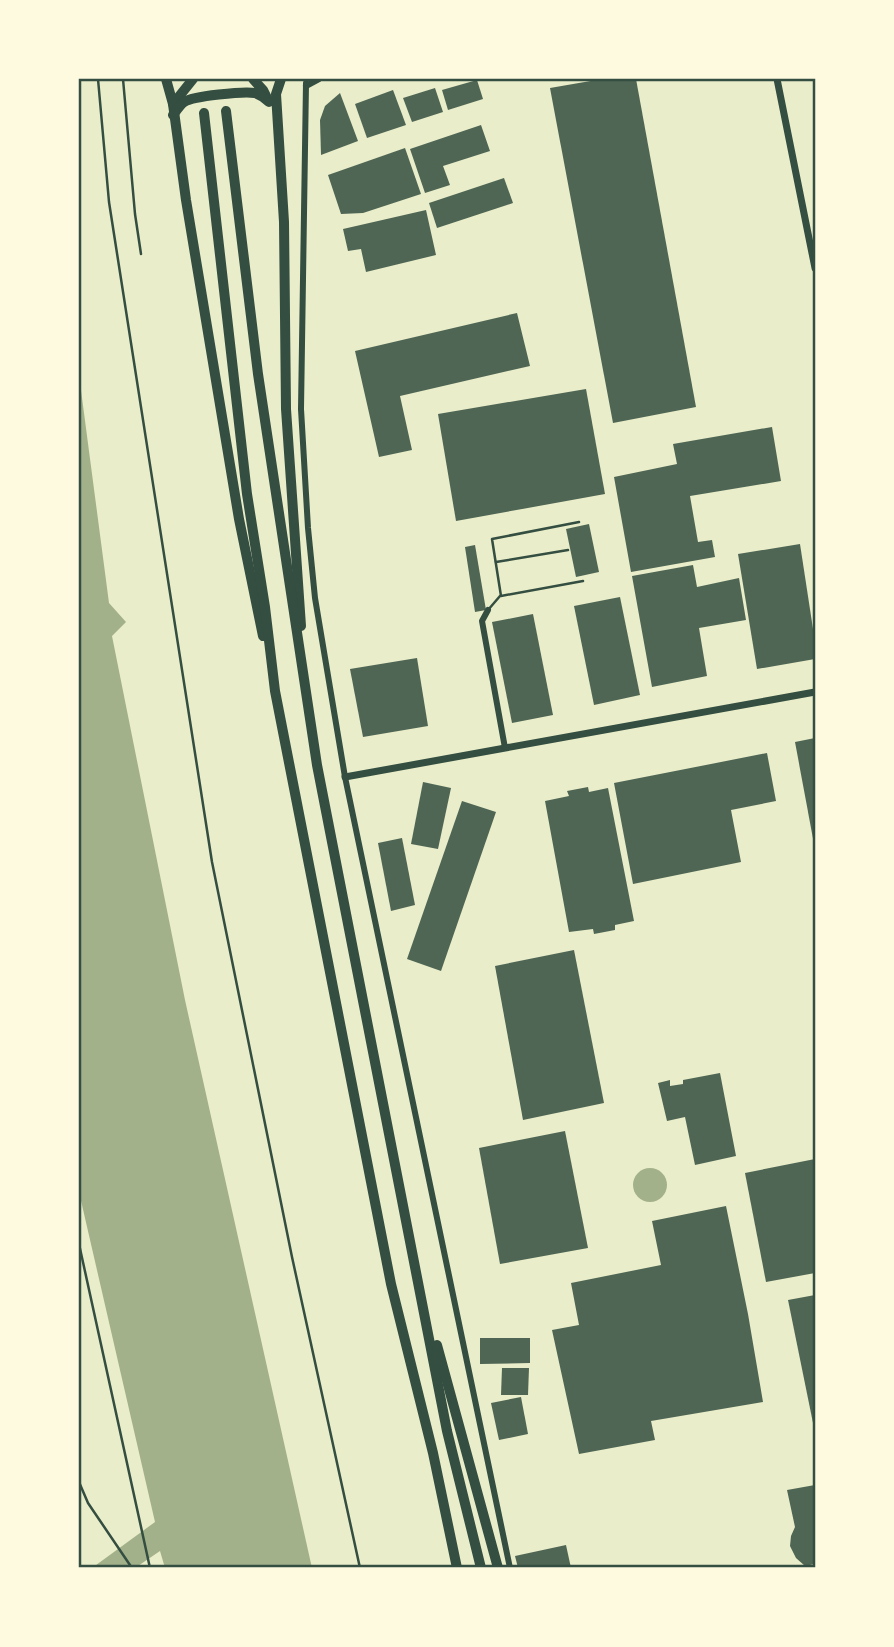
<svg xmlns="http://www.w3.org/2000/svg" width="894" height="1647" font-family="Roboto,sans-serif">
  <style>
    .water { fill: #a3b18a }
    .building { fill: #4f6655 }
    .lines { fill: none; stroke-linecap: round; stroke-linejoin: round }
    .path { stroke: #344e41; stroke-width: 2.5 }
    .service { stroke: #344e41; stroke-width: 2.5 }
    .minor { stroke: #344e41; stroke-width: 6 }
    .tertiary { stroke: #344e41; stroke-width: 7 }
    .primary { stroke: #344e41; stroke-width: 10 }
    .neatline { fill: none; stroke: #344e41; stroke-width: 2.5 }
  </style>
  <rect width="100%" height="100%" fill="#e9edc9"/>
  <!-- water -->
  <g class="water">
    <polygon points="79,375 109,603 126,622 112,636 185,1000 312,1568 165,1568 160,1551 135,1568 92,1568 155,1522 79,1192"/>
    <circle cx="650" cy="1185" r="17"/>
  </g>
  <!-- building -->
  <g class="building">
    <polygon points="602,79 636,79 696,407 613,423 550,88"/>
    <polygon points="477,80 483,99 448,110 442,90"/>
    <polygon points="435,88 443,112 412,122 403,98"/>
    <polygon points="393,90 406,125 367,138 355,104"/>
    <polygon points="340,93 358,141 321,155 320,120 325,106"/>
    <polygon points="481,125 490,151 443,166 450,185 425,193 410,149"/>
    <polygon points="405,148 421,194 363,213 341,214 328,175"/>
    <polygon points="504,178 513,203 437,228 429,203"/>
    <polygon points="426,210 436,255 366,272 361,249 348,251 343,229"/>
    <polygon points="517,313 530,366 400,396 412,450 379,457 355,351"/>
    <polygon points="586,389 605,494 456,521 438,414"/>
    <polygon points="772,427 781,481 690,496 698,542 712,540 715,557 631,572 614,477 677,464 673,444"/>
    <polygon points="589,524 599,572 576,577 566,529"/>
    <polygon points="800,544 815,642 815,659 757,669 738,554"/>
    <polygon points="475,545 486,610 475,612 465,547"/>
    <polygon points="693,565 697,587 739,578 746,620 699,628 707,676 652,687 632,576"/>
    <polygon points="620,597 640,695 594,705 574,606"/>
    <polygon points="533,614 553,715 512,723 492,622"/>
    <polygon points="417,658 428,726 363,737 350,669"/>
    <polygon points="815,738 815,844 814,844 795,742"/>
    <polygon points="767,753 776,801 731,810 741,862 633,884 614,783"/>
    <polygon points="423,782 451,788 438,849 411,844"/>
    <polygon points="588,787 589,792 608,788 634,921 615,925 615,930 594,934 593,929 569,932 545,801 569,796 567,791"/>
    <polygon points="462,801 496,812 441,971 407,959"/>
    <polygon points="402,838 415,905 391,911 378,843"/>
    <polygon points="574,950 604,1103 523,1120 495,966"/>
    <polygon points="720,1073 736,1156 695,1165 685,1117 667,1121 658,1083 670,1080 670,1086 683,1084 683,1080"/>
    <polygon points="565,1131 588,1248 500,1264 479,1148"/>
    <polygon points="815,1159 815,1273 766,1282 745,1173"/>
    <polygon points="726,1206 748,1314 763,1402 651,1421 655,1440 579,1454 552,1330 579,1325 571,1283 661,1265 652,1221"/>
    <polygon points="815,1295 815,1428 814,1428 788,1300"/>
    <polygon points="480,1338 530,1338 530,1363 480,1364"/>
    <polygon points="502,1368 529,1368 528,1395 501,1395"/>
    <polygon points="521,1397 528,1434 499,1440 491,1403"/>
    <polygon points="815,1485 815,1564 805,1566 796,1558 790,1546 791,1536 795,1527 787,1490"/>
    <polygon points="566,1545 571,1568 518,1568 515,1556"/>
  </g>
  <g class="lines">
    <!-- path -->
    <g class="path">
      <polyline points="98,79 109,202 212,862 292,1257 360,1568"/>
      <polyline points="123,79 135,214 141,254"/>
      <polyline points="79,1244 150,1568"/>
      <polyline points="79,1482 88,1503 132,1568"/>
    </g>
    <!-- service -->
    <g class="service">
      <polyline points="579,522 492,539 501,596 583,581"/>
      <polyline points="496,562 568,550"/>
      <polyline points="488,610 500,596"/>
    </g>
    <!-- minor -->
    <g class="minor">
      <polyline points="306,83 301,409 308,528 315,598 345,777 510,1568"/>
      <polyline points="306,86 319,79"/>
      <polyline points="488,610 482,621 505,748"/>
    </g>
    <!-- tertiary -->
    <g class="tertiary">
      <polyline points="777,79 815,268"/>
      <polyline points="345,777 815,692"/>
    </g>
    <!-- primary -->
    <g class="primary">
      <polyline points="166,79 173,104 186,200 239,519 263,636"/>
      <polyline points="253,79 263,90 268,100"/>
      <polyline points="281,79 276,94 284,222 286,409 301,626"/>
      <polyline points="173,104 193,79"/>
      <polyline points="226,111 258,374 317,765 447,1431 481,1568"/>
      <polyline points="204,113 247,494 265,607 275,691 391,1284 433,1453 457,1568"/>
      <path d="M173,115C176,111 180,105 184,102C193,96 244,91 255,93C261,95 265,98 269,102"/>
      <polyline points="437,1345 498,1568"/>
    </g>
  </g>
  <!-- border -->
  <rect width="894" height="1647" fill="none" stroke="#fefae0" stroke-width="161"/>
  <rect x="80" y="80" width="734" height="1486" class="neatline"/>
</svg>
